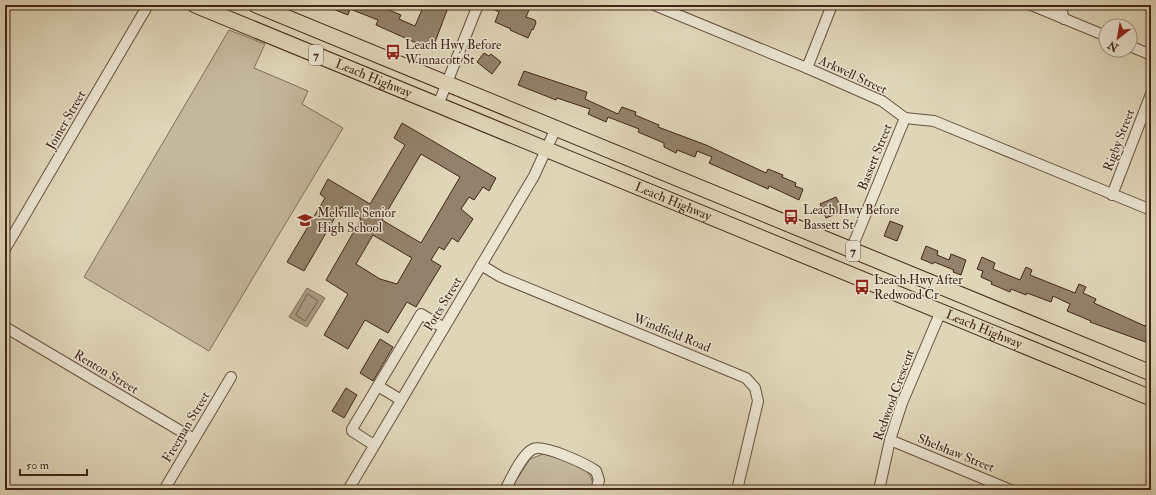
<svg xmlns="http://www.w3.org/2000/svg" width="1156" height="495" font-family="'IM FELL Double Pica',serif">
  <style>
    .green { fill: #c4b89d; stroke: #826f5a }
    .water { fill: #a99a81; stroke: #7f6c57 }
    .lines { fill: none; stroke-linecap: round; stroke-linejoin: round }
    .shore { stroke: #74604c; stroke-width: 1 }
    .building { fill: #93826b; stroke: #402617; fill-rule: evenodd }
    .minor-casing { stroke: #68523f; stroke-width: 12 }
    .highway-casing { stroke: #402617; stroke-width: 17 }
    .minor { stroke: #eae4d1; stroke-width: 10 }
    .highway { stroke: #dfd6b8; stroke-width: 15 }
    .labels { text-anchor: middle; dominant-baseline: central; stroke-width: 3; stroke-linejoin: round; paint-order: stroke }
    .shield { fill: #eae4d1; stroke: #735f4f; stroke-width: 1 }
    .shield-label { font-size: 12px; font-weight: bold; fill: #402617 }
    .poi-label { font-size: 13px; fill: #402617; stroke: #eae4d1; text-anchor: start }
    .street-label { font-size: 13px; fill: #402617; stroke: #eae4d1 }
  </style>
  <rect width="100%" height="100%" fill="#dfd6b8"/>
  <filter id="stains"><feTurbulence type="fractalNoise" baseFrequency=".005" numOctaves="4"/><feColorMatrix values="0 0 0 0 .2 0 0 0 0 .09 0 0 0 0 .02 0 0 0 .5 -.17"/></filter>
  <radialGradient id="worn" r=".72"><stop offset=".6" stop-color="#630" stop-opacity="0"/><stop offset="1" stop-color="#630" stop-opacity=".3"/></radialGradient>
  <!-- green -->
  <g class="green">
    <polygon points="229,30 265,44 254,68 308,91 302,104 343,128 209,351 84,277"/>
    <path d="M543,454C561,458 598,466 592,490H518L512,487L530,459Z"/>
  </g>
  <!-- water -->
  <polygon class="water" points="307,288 325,298 307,327 289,317"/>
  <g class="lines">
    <!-- shore -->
    <polygon class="shore" points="308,294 318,301 305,321 296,315"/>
  </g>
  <!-- building -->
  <g class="building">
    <polygon points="323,5 377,5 401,15 399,19 415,26 424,5 449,5 432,50 376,25 378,20 350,9 348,15"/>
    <polygon points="484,5 531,5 526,17 535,20 536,23 533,30 532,29 528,38 510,30 511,29 495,22 499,12"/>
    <polygon points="484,53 489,56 491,54 501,62 492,74 477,62"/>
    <polygon points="524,71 587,92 585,99 618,114 622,107 636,112 635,115 659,125 658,127 706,145 766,173 768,169 783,175 782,177 796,183 795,186 803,189 799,200 769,186 768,189 709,163 712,157 697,151 695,157 677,150 676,153 664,147 664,143 638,132 639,129 608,117 606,122 588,114 590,109 557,98 556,100 518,85"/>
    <path d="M402,123L496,178L489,191L483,187L474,200L469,197L461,209L473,219L458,242L452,238L444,250L439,247L431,260L441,266L416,307L407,302L388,333L365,320L348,349L324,335L348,294L326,280L361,219L341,207L304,271L287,262L325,198L320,194L328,179L370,204L405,145L394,138ZM421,154L460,177L421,243L382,220ZM373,235L412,258L397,284L380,279L356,264Z"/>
    <polygon points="836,197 843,211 826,218 820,204"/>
    <polygon points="890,221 903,226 897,241 884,236"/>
    <polygon points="926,246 938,251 937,255 949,260 951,254 966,260 961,275 953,272 954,270 934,262 933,264 921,259"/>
    <polygon points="982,257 995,263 993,269 1020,280 1026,267 1032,270 1030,275 1075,293 1079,284 1086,287 1083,293 1096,299 1094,303 1145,326 1146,325 1151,327 1151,344 1090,322 1091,321 1067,311 1070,304 1053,296 1051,302 1027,293 1026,295 1011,289 1010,292 991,284 992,282 981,277 983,271 977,269"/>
    <polygon points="380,339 393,347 373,381 360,373"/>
    <polygon points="346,388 357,395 344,418 332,411"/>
  </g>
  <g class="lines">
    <defs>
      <g id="minor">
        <polyline points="654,5 807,68 882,101 905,118 934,121 1151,210"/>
        <polyline points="1031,5 1106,36"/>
        <polyline points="1060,5 1064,19"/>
        <polyline points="1130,46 1151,55"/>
        <polyline points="807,68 832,5"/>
        <polyline points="438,105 478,5"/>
        <polyline points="1112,195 1151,94"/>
        <polyline points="5,249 148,5"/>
        <polyline points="851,250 905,118"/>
        <polyline points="481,265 501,277 746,378 755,388 758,401 737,490"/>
        <polyline points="5,327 194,439"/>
        <polyline points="378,386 401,400"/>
        <polyline points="890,440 1011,490"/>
        <polyline points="374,445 352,431 352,429 421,314 444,328"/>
        <polyline points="164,490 231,377"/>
        <polyline points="348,490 534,176 556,128"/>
        <path d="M505,490C511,479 522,454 533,449C544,444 586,464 596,471L599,480L596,490"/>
        <polyline points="879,490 890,440 902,403 941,311"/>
      </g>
      <g id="highway">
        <path id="s1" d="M195,5L1151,398"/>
        <polyline points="256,5 1151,373"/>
      </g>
    </defs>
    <!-- minor casing -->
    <use href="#minor" class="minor-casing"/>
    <!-- highway casing -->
    <use href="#highway" class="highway-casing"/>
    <!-- minor -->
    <use href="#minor" class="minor"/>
    <!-- highway -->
    <use href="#highway" class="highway"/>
  </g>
  <!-- icons -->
  <defs>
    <symbol id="bus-bare" viewBox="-9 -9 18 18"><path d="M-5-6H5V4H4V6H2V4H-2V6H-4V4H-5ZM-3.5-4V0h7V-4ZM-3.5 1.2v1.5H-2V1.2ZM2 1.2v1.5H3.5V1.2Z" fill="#8f2418" stroke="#eae4d1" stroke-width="2.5" paint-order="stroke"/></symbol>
    <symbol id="school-bare" viewBox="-9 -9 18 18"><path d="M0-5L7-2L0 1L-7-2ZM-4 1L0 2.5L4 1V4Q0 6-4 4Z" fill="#8f2418" stroke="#eae4d1" stroke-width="2.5" paint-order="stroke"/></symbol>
  </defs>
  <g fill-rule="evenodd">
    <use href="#bus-bare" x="382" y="41" width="22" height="22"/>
    <use href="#bus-bare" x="780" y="206" width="22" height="22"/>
    <use href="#school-bare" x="294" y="209" width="22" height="22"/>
    <use href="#bus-bare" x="851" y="276" width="22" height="22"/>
  </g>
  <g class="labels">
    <!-- shield labels -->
    <g class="shield">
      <rect x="309" y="45" width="14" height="20" rx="3"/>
      <rect x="846" y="241" width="14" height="20" rx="3"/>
    </g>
    <g class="shield-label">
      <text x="316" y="55">7</text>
      <text x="853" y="251">7</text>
    </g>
    <!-- poi labels -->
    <g class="poi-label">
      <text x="405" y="45">Leach Hwy Before<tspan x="405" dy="15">Winnacott St</tspan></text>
      <text x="803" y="210">Leach Hwy Before<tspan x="803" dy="15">Bassett St</tspan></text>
      <text x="317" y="213">Melville Senior<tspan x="317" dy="15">High School</tspan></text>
      <text x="874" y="280">Leach Hwy After<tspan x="874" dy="15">Redwood Cr</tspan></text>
    </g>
    <!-- street labels -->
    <g class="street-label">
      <text transform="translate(853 75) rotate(25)">Arkwell Street</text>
      <text stroke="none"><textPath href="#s1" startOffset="193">Leach Highway</textPath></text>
      <text transform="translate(66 120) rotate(-60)">Joiner Street</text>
      <text transform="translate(1119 140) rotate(-69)">Rigby Street</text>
      <text transform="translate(875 157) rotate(-68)">Bassett Street</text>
      <text stroke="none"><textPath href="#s1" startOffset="517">Leach Highway</textPath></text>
      <text transform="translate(443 304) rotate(-59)">Potts Street</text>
      <text stroke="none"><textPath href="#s1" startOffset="853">Leach Highway</textPath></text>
      <text transform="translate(672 333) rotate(22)">Windfield Road</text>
      <text transform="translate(106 372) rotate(31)">Renton Street</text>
      <text transform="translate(894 395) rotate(-70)">Redwood Crescent</text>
      <text transform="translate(186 427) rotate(-59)">Freeman Street</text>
      <text transform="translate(956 453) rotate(22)">Shelshaw Street</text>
    </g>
  </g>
  <!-- margin -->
  <rect width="1156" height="495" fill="none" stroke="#dfd6b8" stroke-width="20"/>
  <rect x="6" y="6" width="1144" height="483" fill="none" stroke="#402617" stroke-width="2"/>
  <rect x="10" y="10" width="1136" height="475" fill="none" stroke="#402617"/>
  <!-- north arrow -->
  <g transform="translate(1118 38) rotate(211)"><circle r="19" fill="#eae4d1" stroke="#a69887"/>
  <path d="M0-3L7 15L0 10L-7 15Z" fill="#8f2418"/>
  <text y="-6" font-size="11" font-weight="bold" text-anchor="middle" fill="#402617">N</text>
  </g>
  <!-- scale -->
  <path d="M20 469v6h67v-6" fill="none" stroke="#402617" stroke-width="2"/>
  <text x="26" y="469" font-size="12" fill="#402617" stroke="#eae4d1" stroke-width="3" paint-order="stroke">50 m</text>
  <rect width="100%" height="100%" filter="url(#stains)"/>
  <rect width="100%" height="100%" fill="url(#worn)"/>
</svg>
